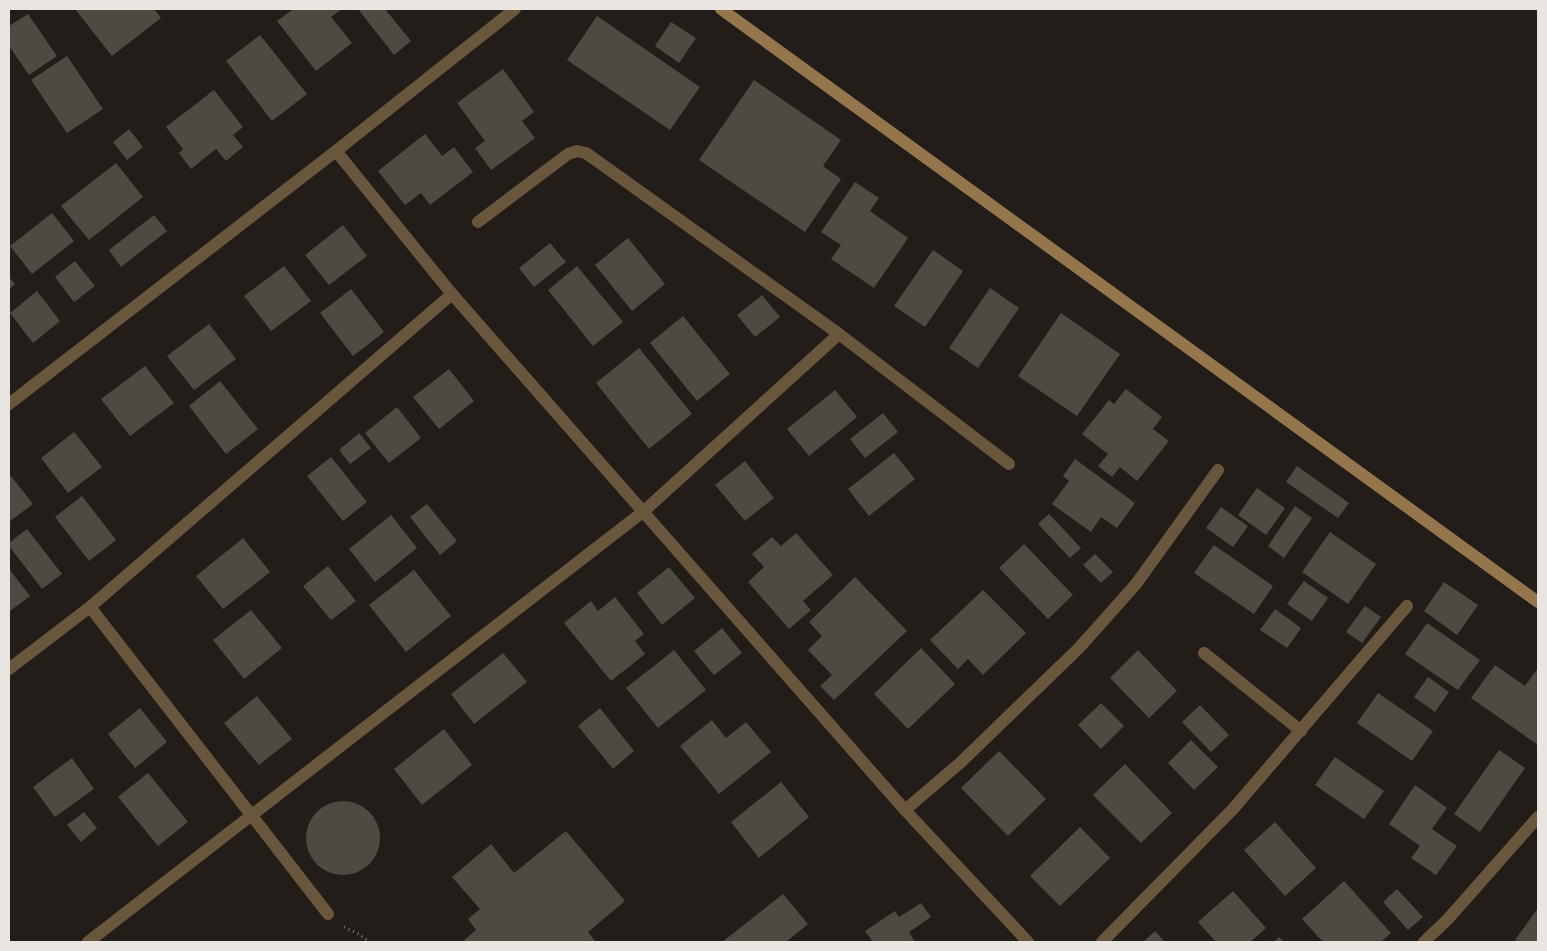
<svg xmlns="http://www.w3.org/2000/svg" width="1547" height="951" font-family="'Golos Text',sans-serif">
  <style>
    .building { fill: #4e4942 }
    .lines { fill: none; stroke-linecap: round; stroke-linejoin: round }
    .path { stroke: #827e79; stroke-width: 3; stroke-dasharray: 1 4; stroke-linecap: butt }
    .lane { stroke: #6a563d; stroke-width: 12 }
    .street { stroke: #6a563d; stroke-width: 12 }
    .secondary { stroke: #95754c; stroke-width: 12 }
  </style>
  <rect width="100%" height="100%" fill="#221d18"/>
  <!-- building -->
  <g class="building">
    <polygon points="75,9 154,9 161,18 112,56"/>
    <polygon points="293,9 342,9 331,17 352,43 316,71 277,21"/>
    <polygon points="358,9 385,9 411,41 394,55"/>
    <polygon points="28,14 57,56 29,75 9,46 9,26"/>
    <polygon points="597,16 700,87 670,130 567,60"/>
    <polygon points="671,22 696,38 679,63 655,46"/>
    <polygon points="260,35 307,94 272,121 226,61"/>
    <polygon points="67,56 103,109 67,133 31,80"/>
    <polygon points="503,69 534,112 522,121 535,138 491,170 475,148 485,141 457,103"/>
    <polygon points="754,80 841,140 823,166 841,179 805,232 699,160"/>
    <polygon points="214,90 243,127 233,135 243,147 226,161 216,149 191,169 179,153 183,149 166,127"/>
    <polygon points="129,129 143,147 127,160 113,142"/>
    <polygon points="425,134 442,156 454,147 473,172 430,205 421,193 405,205 378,171"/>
    <polygon points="116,163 143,197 89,240 61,206"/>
    <polygon points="855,182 879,198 870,211 908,238 874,288 831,259 841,245 821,232"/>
    <polygon points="52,213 74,241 32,274 10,246"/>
    <polygon points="154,215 167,231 121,267 109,250"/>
    <polygon points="343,225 367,256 329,285 305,255"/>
    <polygon points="628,238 665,284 632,311 595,265"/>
    <polygon points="550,243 566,262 534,287 519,268"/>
    <polygon points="933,250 963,271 925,327 894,306"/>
    <polygon points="75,261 95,286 74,302 55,277"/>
    <polygon points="284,266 311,301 271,331 244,296"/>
    <polygon points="577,266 623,322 593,346 548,290"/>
    <polygon points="9,277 15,284 9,289"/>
    <polygon points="990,288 1019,308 978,368 949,348"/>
    <polygon points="351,289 384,332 353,356 320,313"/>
    <polygon points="37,291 60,321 33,343 10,313"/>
    <polygon points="762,295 780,317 755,337 737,315"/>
    <polygon points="1061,313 1120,354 1077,416 1018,376"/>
    <polygon points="683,316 730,374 697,401 650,343"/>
    <polygon points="209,324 236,359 194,390 167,356"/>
    <polygon points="639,348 692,414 649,449 596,383"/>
    <polygon points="145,366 174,403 130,436 101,399"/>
    <polygon points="449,369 474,401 439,429 413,397"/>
    <polygon points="220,381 258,429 226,454 189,406"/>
    <polygon points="1126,389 1162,417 1153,429 1169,441 1137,481 1120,467 1112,477 1098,466 1108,454 1082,434 1109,400 1114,404"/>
    <polygon points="835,390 857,417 809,456 787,429"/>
    <polygon points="397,407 421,438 389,463 365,433"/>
    <polygon points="883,413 898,432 865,458 850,439"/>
    <polygon points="74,432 102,467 68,493 41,458"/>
    <polygon points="359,433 371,448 350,464 339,450"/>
    <polygon points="894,453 915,479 869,516 848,489"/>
    <polygon points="331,457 367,502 343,521 307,476"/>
    <polygon points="1075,459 1135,503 1117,528 1101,517 1091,532 1052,504 1069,481 1063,476"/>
    <polygon points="745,461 774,498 745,521 715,485"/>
    <polygon points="1297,466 1349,503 1338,518 1286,482"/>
    <polygon points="11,476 33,504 10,521 9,519 9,478"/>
    <polygon points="1257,488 1285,508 1266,535 1238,515"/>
    <polygon points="82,496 116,540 89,561 55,517"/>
    <polygon points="427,504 457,541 440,555 410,517"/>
    <polygon points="1295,506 1312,518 1284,558 1268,546"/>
    <polygon points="1221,507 1248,526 1233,547 1206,528"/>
    <polygon points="1049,514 1081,548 1070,558 1038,524"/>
    <polygon points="391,515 417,548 375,582 349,549"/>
    <polygon points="27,529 62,574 42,589 9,546 9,543"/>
    <polygon points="1330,532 1376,564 1348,604 1302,572"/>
    <polygon points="796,533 833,575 803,601 811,610 789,629 748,582 764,567 752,554 772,537 781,546"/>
    <polygon points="243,538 270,572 223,609 196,576"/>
    <polygon points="1024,544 1073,595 1048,619 999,568"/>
    <polygon points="1214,545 1273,586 1254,614 1194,573"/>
    <polygon points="1095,554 1113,572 1101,583 1083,565"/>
    <polygon points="328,566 356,601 331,620 303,586"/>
    <polygon points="669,567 695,598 662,625 637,593"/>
    <polygon points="9,569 30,596 10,611 9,610"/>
    <polygon points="414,570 451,616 406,652 369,605"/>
    <polygon points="855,577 907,631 834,700 820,686 832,675 808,650 822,636 809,622"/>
    <polygon points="1304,581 1328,598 1312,621 1287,604"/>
    <polygon points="1444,582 1478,605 1457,635 1424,611"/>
    <polygon points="983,590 1026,633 983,675 968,659 958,669 930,640"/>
    <polygon points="615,597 644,634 635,641 645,654 611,681 564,623 591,601 598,611"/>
    <polygon points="1365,606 1381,617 1362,643 1346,632"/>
    <polygon points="1275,609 1301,628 1287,648 1260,630"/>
    <polygon points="251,610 282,648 244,679 213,640"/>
    <polygon points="1427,623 1480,660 1458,690 1405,654"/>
    <polygon points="722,628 742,653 714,675 694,651"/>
    <polygon points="921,648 955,684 908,729 874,694"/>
    <polygon points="674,650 706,690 658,728 626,688"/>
    <polygon points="1138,650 1177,691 1149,718 1110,678"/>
    <polygon points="503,653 527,682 474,724 451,694"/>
    <polygon points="1495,665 1525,686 1538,668 1538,745 1471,698"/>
    <polygon points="1428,677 1449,692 1435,712 1414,697"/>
    <polygon points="1378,693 1433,731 1412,761 1357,723"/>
    <polygon points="257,696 292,739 259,765 224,723"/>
    <polygon points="1101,703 1124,726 1101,749 1078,725"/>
    <polygon points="1200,705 1229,735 1211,752 1182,722"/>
    <polygon points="140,708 167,742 135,768 108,734"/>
    <polygon points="600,708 634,751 613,769 578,726"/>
    <polygon points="712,720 726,738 746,722 771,752 719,794 680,746"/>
    <polygon points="444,729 472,765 422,805 394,769"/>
    <polygon points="1191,740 1218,767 1194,790 1168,763"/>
    <polygon points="1499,750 1525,768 1480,832 1454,814"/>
    <polygon points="999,751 1046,799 1008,836 961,788"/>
    <polygon points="1335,757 1384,791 1364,819 1315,785"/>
    <polygon points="72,758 94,789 55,817 33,787"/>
    <polygon points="1125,764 1172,813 1141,843 1093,795"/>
    <polygon points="148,773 188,822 158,846 118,797"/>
    <polygon points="781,782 809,817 759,858 731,822"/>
    <polygon points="1415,785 1447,808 1432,829 1457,846 1436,875 1411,858 1420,846 1389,824"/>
    <circle cx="343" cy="838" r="37"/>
    <polygon points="84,812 97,828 81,842 67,825"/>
    <polygon points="1275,822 1316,868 1285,896 1244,850"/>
    <polygon points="1080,827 1110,858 1060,906 1030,876"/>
    <polygon points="566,831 625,901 588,932 596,942 462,942 476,930 468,919 480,909 452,877 491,844 514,873"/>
    <polygon points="1344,881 1391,933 1381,942 1323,942 1302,919"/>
    <polygon points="1397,889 1423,917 1408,930 1383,902"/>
    <polygon points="1233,891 1266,928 1250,942 1216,942 1198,922"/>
    <polygon points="783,894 808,924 786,942 722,942"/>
    <polygon points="921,903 931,917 909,932 915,942 873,942 865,931 895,911 899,917"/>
    <polygon points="1538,908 1538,942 1518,942 1515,940"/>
    <polygon points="1155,931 1165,942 1143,942"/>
    <polygon points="1279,937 1284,942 1274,942"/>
  </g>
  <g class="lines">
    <!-- path -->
    <polyline class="path" points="344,927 359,934 369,942"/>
    <!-- lane -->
    <polyline class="lane" points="252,816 328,914"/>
    <!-- street -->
    <g class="street">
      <polyline points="336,151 452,294 905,810 1028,942"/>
      <polyline points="478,222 568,154 577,151 586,153 839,334 1009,464"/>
      <polyline points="9,404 336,151 515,9"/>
      <polyline points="90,607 252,816"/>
      <polyline points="1204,653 1301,731"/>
      <polyline points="9,669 90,607 452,294"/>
      <polyline points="905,810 960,763 1079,648 1136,584 1218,470"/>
      <polyline points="88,942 644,511 839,334"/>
      <polyline points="1102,942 1233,809 1407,606"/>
      <polyline points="1424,942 1448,919 1538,817"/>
    </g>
    <!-- secondary -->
    <polyline class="secondary" points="721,9 1538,602"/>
  </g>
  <!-- border -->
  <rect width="1547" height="951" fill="none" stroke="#e9e6e2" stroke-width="20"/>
</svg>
